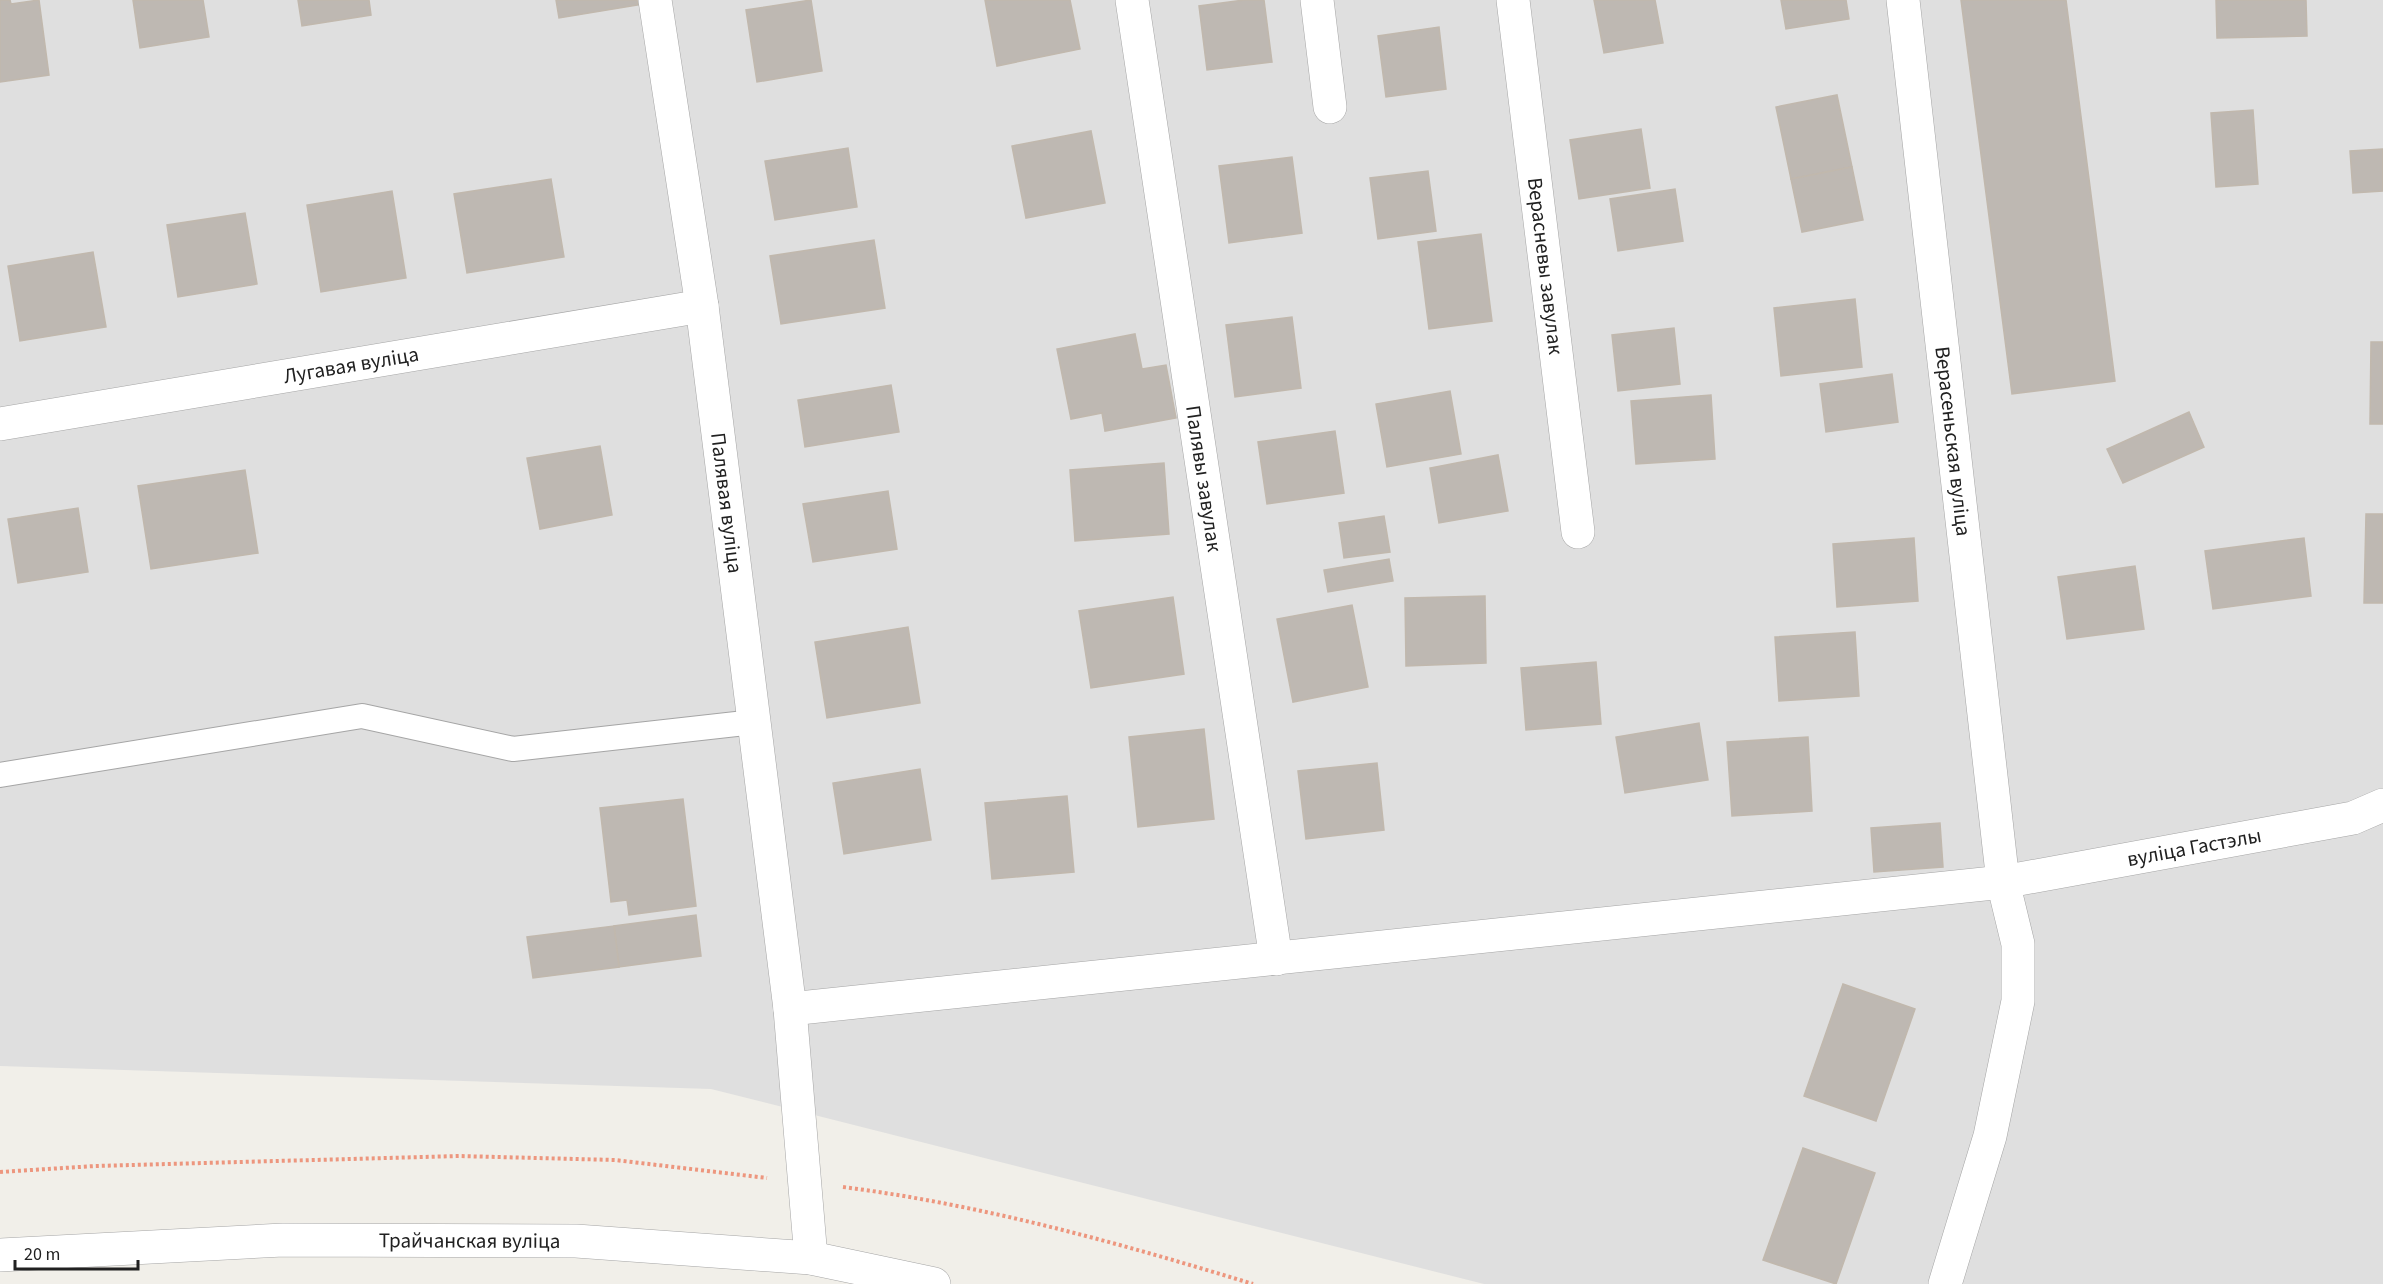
<svg xmlns="http://www.w3.org/2000/svg" width="2383" height="1284" font-family="'Source Sans 3',sans-serif">
  <style>
    .residential { fill: #dfdfdf }
    .building { fill: #beb8b2; stroke: #c1b8ad; stroke-width: 1.5 }
    .lines { fill: none; stroke-linecap: round; stroke-linejoin: round }
    .service-casing { stroke: #a5a5a5; stroke-width: 26 }
    .minor-casing { stroke: #a5a5a5; stroke-width: 34 }
    .tertiary-casing { stroke: #a5a5a5; stroke-width: 34 }
    .path { stroke: #ed967e; stroke-width: 4; stroke-dasharray: 3 3; stroke-linecap: butt }
    .service { stroke: #fff; stroke-width: 24 }
    .minor { stroke: #fff; stroke-width: 33 }
    .tertiary { stroke: #fff; stroke-width: 33 }
    .labels { text-anchor: middle; dominant-baseline: central; stroke-width: 5; stroke-linejoin: round; paint-order: stroke }
    .street-label { font-size: 21px; fill: #212121; stroke: #fff }
  </style>
  <rect width="100%" height="100%" fill="#f1efe9"/>
  <!-- residential -->
  <polygon class="residential" points="0,0 2383,0 2383,1284 1484,1284 711,1089 0,1066"/>
  <!-- building -->
  <g class="building">
    <polygon points="0,0 10,0 11,4 39,0 49,75 0,82"/>
    <polygon points="133,0 203,0 209,37 140,48"/>
    <polygon points="298,0 369,0 371,15 302,26"/>
    <polygon points="556,0 637,0 638,5 559,18"/>
    <polygon points="811,0 822,71 757,82 746,10"/>
    <polygon points="985,0 1070,0 1080,49 997,66"/>
    <polygon points="1244,0 1264,0 1272,62 1207,70 1199,6"/>
    <polygon points="1594,0 1655,0 1663,43 1604,53"/>
    <polygon points="1781,0 1846,0 1849,19 1786,29"/>
    <polygon points="1961,0 2066,0 2115,381 2012,394"/>
    <polygon points="2216,0 2306,0 2307,36 2217,38"/>
    <polygon points="1439,27 1446,89 1386,97 1378,36"/>
    <polygon points="1837,95 1852,167 1791,179 1776,107"/>
    <polygon points="2253,110 2258,184 2216,187 2211,113"/>
    <polygon points="1641,129 1650,188 1579,199 1570,140"/>
    <polygon points="1091,131 1105,203 1026,218 1012,146"/>
    <polygon points="848,148 857,207 775,220 765,161"/>
    <polygon points="2383,149 2383,191 2353,193 2350,151"/>
    <polygon points="1292,157 1302,233 1229,243 1219,166"/>
    <polygon points="1852,167 1863,220 1802,232 1791,179"/>
    <polygon points="1428,171 1436,231 1378,239 1370,178"/>
    <polygon points="551,179 564,257 467,273 454,194"/>
    <polygon points="1675,189 1683,241 1618,251 1610,199"/>
    <polygon points="392,191 406,278 321,292 307,205"/>
    <polygon points="245,213 257,284 178,297 167,225"/>
    <polygon points="1481,234 1492,321 1429,329 1418,242"/>
    <polygon points="874,240 885,308 781,324 770,256"/>
    <polygon points="93,252 106,327 20,341 8,266"/>
    <polygon points="1855,299 1862,367 1781,376 1774,308"/>
    <polygon points="1292,317 1301,388 1235,397 1226,325"/>
    <polygon points="1674,328 1680,384 1618,391 1612,335"/>
    <polygon points="1135,334 1142,369 1166,365 1176,418 1105,431 1102,413 1071,419 1057,349"/>
    <polygon points="2371,342 2383,342 2383,424 2370,424"/>
    <polygon points="1892,374 1898,422 1826,432 1820,384"/>
    <polygon points="891,385 899,432 805,447 798,400"/>
    <polygon points="1450,391 1461,454 1387,467 1376,404"/>
    <polygon points="1711,395 1715,459 1636,464 1631,401"/>
    <polygon points="2189,412 2204,447 2123,483 2107,449"/>
    <polygon points="1335,431 1344,493 1267,504 1258,442"/>
    <polygon points="600,446 612,515 540,529 527,458"/>
    <polygon points="1498,455 1508,511 1439,523 1430,468"/>
    <polygon points="1164,463 1169,534 1075,541 1070,470"/>
    <polygon points="245,470 258,553 151,569 138,486"/>
    <polygon points="888,491 897,549 813,562 803,504"/>
    <polygon points="78,508 88,572 18,583 8,519"/>
    <polygon points="2366,514 2383,514 2383,603 2364,603"/>
    <polygon points="1384,516 1390,552 1344,558 1339,523"/>
    <polygon points="1914,538 1918,601 1837,607 1833,544"/>
    <polygon points="2304,538 2311,596 2213,609 2205,551"/>
    <polygon points="1389,559 1393,581 1328,592 1324,570"/>
    <polygon points="2135,566 2144,629 2067,639 2058,577"/>
    <polygon points="1485,596 1486,663 1406,666 1405,598"/>
    <polygon points="1173,597 1184,674 1091,688 1079,611"/>
    <polygon points="1352,605 1368,687 1293,702 1277,619"/>
    <polygon points="908,627 920,703 827,718 815,642"/>
    <polygon points="1855,632 1859,696 1779,701 1775,637"/>
    <polygon points="1596,662 1601,724 1526,730 1521,668"/>
    <polygon points="1699,723 1708,780 1625,793 1616,737"/>
    <polygon points="1204,729 1214,819 1138,827 1129,737"/>
    <polygon points="1808,737 1812,811 1732,816 1727,742"/>
    <polygon points="1377,763 1384,830 1306,839 1298,771"/>
    <polygon points="920,769 931,840 844,854 833,783"/>
    <polygon points="1067,796 1074,872 992,879 985,803"/>
    <polygon points="683,799 696,906 629,915 627,900 611,902 600,808"/>
    <polygon points="1940,823 1943,867 1874,872 1871,828"/>
    <polygon points="696,915 701,956 619,967 614,926"/>
    <polygon points="614,926 619,967 533,978 527,937"/>
    <polygon points="1843,984 1915,1009 1876,1121 1804,1096"/>
    <polygon points="1803,1148 1875,1173 1836,1284 1763,1260"/>
  </g>
  <g class="lines">
    <defs>
      <polyline id="service" points="0,775 362,716 513,749 754,722"/>
      <g id="minor">
        <path id="s1" d="M655,0L702,306L790,1009L811,1258"/>
        <path id="s2" d="M1132,0L1276,959"/>
        <polyline points="1317,0 1330,107"/>
        <path id="s3" d="M1513,0L1578,532"/>
        <path id="s4" d="M1903,0L2003,882L2018,944V1001L1990,1136L1945,1284"/>
        <path id="s5" d="M0,424L702,306"/>
        <path id="s6" d="M790,1009L2003,882L2353,818L2383,805"/>
      </g>
      <g id="tertiary">
        <path id="s7" d="M0,1255L283,1240L576,1241L811,1258L934,1284"/>
      </g>
    </defs>
    <!-- service casing -->
    <use href="#service" class="service-casing"/>
    <!-- minor casing -->
    <use href="#minor" class="minor-casing"/>
    <!-- tertiary casing -->
    <use href="#tertiary" class="tertiary-casing"/>
    <!-- path -->
    <g class="path">
      <polyline points="0,1172 95,1166 459,1156 615,1160 767,1178"/>
      <path d="M843,1187C983,1205 1119,1243 1253,1284"/>
    </g>
    <!-- service -->
    <use href="#service" class="service"/>
    <!-- minor -->
    <use href="#minor" class="minor"/>
    <!-- tertiary -->
    <use href="#tertiary" class="tertiary"/>
  </g>
  <g class="labels">
    <!-- street labels -->
    <g class="street-label">
      <text stroke="none"><textPath href="#s3" startOffset="268">Верасневы завулак</textPath></text>
      <text stroke="none"><textPath href="#s5" startOffset="356">Лугавая вуліца</textPath></text>
      <text stroke="none"><textPath href="#s4" startOffset="444">Верасеньская вуліца</textPath></text>
      <text stroke="none"><textPath href="#s2" startOffset="484">Палявы завулак</textPath></text>
      <text stroke="none"><textPath href="#s1" startOffset="508">Палявая вуліца</textPath></text>
      <text stroke="none"><textPath href="#s6" startOffset="1414">вуліца Гастэлы</textPath></text>
      <text stroke="none"><textPath href="#s7" startOffset="470">Трайчанская вуліца</textPath></text>
    </g>
  </g>
  <!-- scale -->
  <path d="M15 1260v9h123v-9" fill="none" stroke="#212121" stroke-width="3"/>
  <text x="24" y="1260" font-size="18" fill="#212121" stroke="#ffffff" stroke-width="4.5" paint-order="stroke">20 m</text>
</svg>
